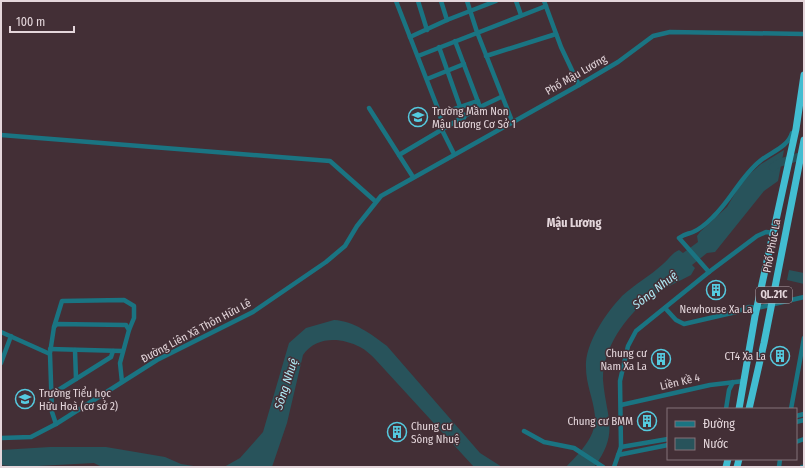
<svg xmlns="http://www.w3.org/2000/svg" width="805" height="468" font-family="'Fira Sans Condensed',sans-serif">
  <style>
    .water { fill: #28535b }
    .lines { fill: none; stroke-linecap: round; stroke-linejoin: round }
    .river { stroke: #28535b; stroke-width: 8 }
    .minor { stroke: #1a7482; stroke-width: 4.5 }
    .highway { stroke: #42bdd1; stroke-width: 7 }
    .labels { text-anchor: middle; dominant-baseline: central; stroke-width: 3; stroke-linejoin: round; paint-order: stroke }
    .shield { fill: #432f36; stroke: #b4a4aa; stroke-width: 1 }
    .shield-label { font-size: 10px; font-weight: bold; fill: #e4d6db }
    .street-label { font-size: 11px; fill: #e4d6db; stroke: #432f36 }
    .poi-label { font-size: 11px; fill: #e4d6db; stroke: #432f36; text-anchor: start }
    .neighbourhood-label { font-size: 12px; font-weight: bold; fill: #e4d6db; stroke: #432f36 }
    .water-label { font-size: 12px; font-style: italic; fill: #b1ecf7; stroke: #432f36 }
  </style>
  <rect width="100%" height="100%" fill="#432f36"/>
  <!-- water -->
  <g class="water">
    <path d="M784,150L778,181L764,191L715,252L707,253L692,265L695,268L691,275C677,282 661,290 648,299C625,317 602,350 603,380C606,417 620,433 594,467H566C579,454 597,436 595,416C593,396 585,384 586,362C588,339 607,312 622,296C635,284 650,276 663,264C668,260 672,253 679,250L683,253L698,242L697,236L700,232L727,207L740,185L751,173L761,164Z"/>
    <polygon points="789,270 804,273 804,284 787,280"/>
    <path d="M334,320C354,321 371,334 387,346L480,453L502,467H474L375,359C371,355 366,350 360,347C341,337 316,336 303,355L287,423L272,467H224L240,458L263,432L289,343L306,328Z"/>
    <polygon points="50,447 106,447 165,457 181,464 200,467 102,467 94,463 19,467 1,465 1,450"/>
  </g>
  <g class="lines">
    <!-- river -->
    <polyline class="river" points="773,167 779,163 804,155"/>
    <!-- minor -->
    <g class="minor">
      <polyline points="396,1 440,114 442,130 454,154"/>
      <polyline points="418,1 427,30"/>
      <polyline points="441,1 447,20"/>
      <polyline points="467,1 477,32 512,121"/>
      <polyline points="516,1 521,15"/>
      <polyline points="544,1 561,47 579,85"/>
      <polyline points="410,37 447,20 496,1"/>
      <polyline points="455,41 480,107"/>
      <polyline points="439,47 464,118"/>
      <polyline points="418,56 546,6"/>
      <polyline points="486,56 556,34"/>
      <polyline points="427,79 464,64"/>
      <polyline points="369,108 413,177"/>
      <polyline points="440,114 478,101"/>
      <polyline points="1,135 330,161 375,201"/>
      <polyline points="399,155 480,107 501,97"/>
      <path d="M709,272L679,238C684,234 688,234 693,232C700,229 708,222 713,217C731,200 741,176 760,161C771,152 788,147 792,133"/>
      <polyline points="665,308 676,320 684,324 736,312 749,307 757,308 804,297"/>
      <polyline points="54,327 62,301 124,300 134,306 134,318 129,330"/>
      <polyline points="1,332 50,354 52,412 56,424"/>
      <polyline points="50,349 122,351"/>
      <polyline points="75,350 76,379"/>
      <polyline points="50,353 54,327 57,324 126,325 129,330 120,363 122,382"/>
      <polyline points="1,363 11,336"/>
      <polyline points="52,394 111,357 113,351"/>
      <polyline points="621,405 710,385 744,381"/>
      <polyline points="726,409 729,390 733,382"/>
      <polyline points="791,409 804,338"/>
      <polyline points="796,416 804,414"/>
      <polyline points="796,422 804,420"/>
      <polyline points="524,431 544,442 574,448 603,467"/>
      <polyline points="1,438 31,437 56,424 157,360 253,312 326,262 345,246 357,226 381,196 579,85 618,62 653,36 670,32 804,34"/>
      <polyline points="796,442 804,439"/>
      <polyline points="621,447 668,439"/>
      <polyline points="618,455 668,445"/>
      <polyline points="614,467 621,447 620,381 628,346 636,331 709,272 757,236 766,232 774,233"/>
      <polyline points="779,467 780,459"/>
      <polyline points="802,467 804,467"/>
    </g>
    <!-- highway -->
    <g class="highway">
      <polyline points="739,409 755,316 796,129 804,75"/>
      <polyline points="749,409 764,343 804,140"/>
      <polyline points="726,467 728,459"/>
      <polyline points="737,467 739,459"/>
    </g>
  </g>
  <!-- icons -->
  <defs>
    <symbol id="school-ring" viewBox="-11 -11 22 22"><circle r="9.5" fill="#432f36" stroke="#55cadf" stroke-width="1.5"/><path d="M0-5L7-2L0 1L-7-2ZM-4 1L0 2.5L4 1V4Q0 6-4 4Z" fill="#55cadf"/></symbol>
    <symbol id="building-ring" viewBox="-11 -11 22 22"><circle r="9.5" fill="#432f36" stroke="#55cadf" stroke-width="1.5"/><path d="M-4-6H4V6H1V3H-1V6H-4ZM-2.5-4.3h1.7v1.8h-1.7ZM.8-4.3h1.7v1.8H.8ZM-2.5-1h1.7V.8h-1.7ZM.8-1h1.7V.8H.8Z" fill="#55cadf"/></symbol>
  </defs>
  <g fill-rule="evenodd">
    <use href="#school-ring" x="407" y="106" width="22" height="22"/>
    <use href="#building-ring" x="705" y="279" width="22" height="22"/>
    <use href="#building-ring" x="769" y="345" width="22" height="22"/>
    <use href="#building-ring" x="650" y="348" width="22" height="22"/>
    <use href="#school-ring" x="14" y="388" width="22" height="22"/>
    <use href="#building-ring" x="636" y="410" width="22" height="22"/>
    <use href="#building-ring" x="386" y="421" width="22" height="22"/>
  </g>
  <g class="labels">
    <!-- shield labels -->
    <rect class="shield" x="756" y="287" width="36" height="16" rx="3"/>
    <g class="shield-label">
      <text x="774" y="295">QL.21C</text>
    </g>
    <!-- street labels -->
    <g class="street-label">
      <text transform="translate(576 75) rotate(-30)">Phố Mậu Lương</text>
      <text transform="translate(772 246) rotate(-79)">Phố Phúc La</text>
      <text transform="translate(196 331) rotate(-28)">Đường Liên Xã Thôn Hữu Lê</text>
      <text transform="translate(680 382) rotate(-13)">Liền Kề 4</text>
    </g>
    <!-- poi labels -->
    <g class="poi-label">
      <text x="432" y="111">Trường Mầm Non<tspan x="432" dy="13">Mậu Lương Cơ Sở 1</tspan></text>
      <text x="716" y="309" text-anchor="middle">Newhouse Xa La</text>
      <text x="647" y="353" text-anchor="end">Chung cư<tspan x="647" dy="13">Nam Xa La</tspan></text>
      <text x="766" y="356" text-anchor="end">CT4 Xa La</text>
      <text x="39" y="393">Trường Tiểu học<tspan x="39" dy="13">Hữu Hoà (cơ sở 2)</tspan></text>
      <text x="633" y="421" text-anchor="end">Chung cư BMM</text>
      <text x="411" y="426">Chung cư<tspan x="411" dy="13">Sông Nhuệ</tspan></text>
    </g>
    <!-- neighbourhood labels -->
    <g class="neighbourhood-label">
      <text x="574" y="223">Mậu Lương</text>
    </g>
    <!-- water labels -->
    <g class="water-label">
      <text transform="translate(655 290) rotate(-38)">Sông Nhuệ</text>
      <text transform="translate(286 384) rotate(-72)">Sông Nhuệ</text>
    </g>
  </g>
  <!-- border -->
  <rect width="805" height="468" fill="none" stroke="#e4d6db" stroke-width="4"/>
  <!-- legend -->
  <rect x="667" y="408" width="130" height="52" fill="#432f36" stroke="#837278"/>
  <rect x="675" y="421" width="20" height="6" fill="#1a7482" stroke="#837278"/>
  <text x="703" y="428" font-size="12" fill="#e4d6db">Đường</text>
  <rect x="675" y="438" width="20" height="12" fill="#28535b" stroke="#837278"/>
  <text x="703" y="448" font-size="12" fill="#e4d6db">Nước</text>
  <!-- scale -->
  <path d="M10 26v6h64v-6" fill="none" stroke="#e4d6db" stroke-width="2"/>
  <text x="16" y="26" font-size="12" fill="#e4d6db" stroke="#432f36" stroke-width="3" paint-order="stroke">100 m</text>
</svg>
